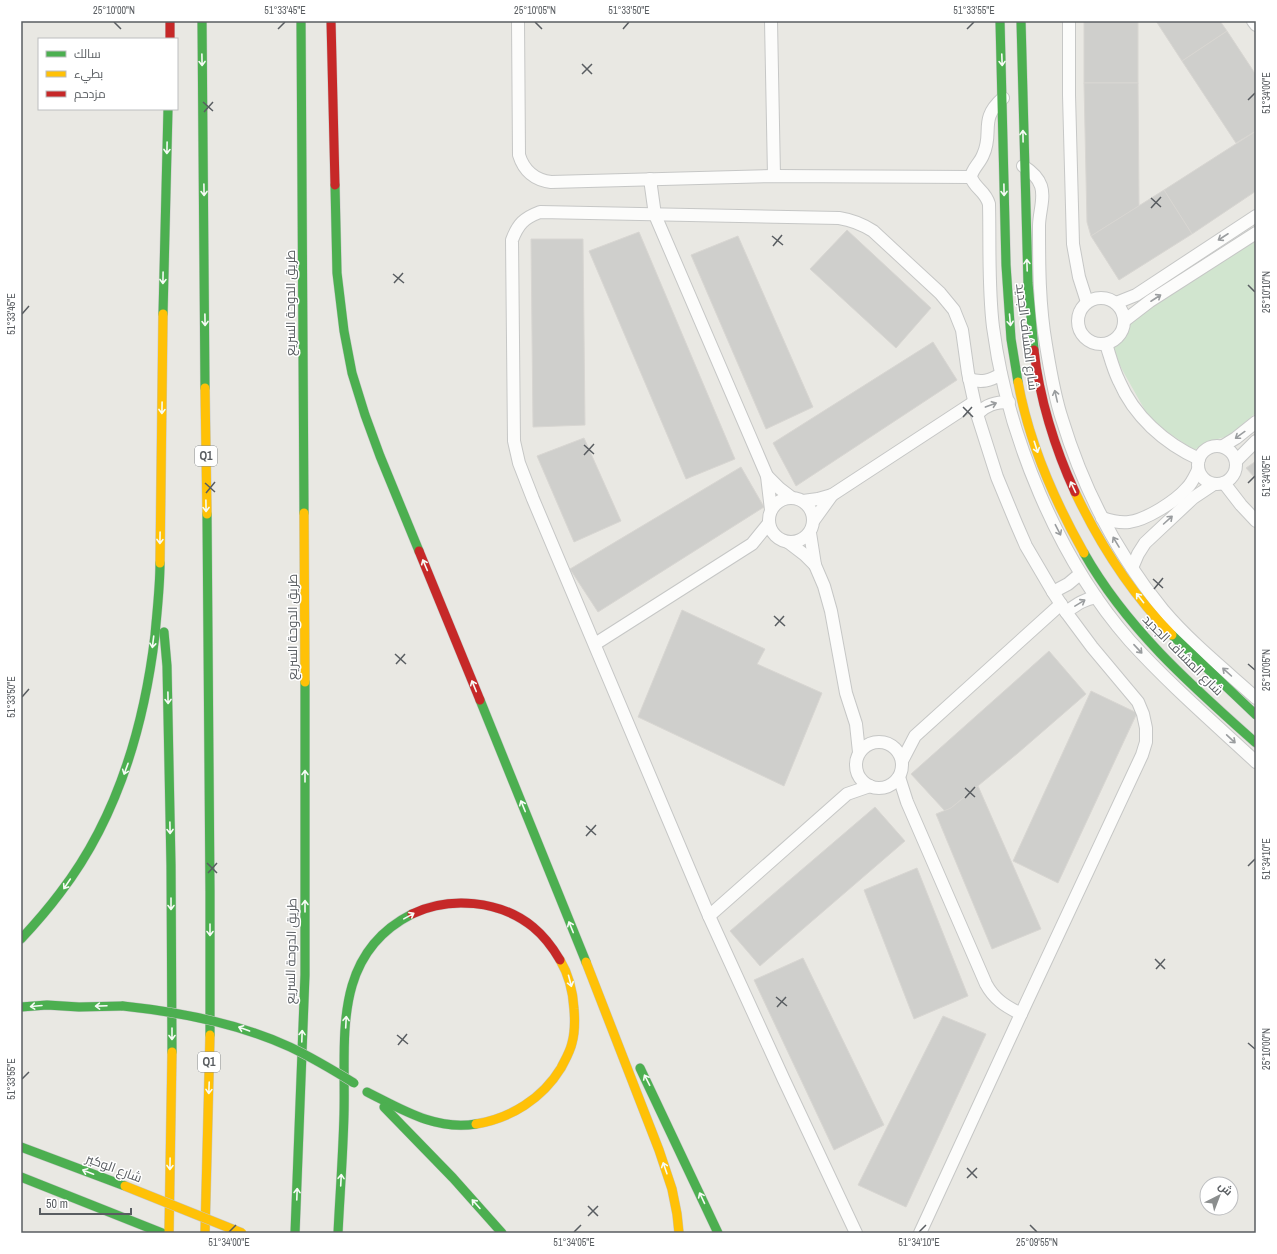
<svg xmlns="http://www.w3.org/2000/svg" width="1277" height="1254" font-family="'Archivo Narrow',Cairo,sans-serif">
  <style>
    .green { fill: #d1e5cf }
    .building { fill: #cfcfcc; stroke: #d8d6d2 }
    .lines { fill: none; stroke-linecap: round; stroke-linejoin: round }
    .street-casing { stroke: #c6c7c6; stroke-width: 14 }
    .fast-casing { stroke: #c6c7c6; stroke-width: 10 }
    .slow-casing { stroke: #c6c7c6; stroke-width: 10 }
    .jam-casing { stroke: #c6c7c6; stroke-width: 10 }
    .street { stroke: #fcfcfb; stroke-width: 12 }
    .fast { stroke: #4caf50; stroke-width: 9 }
    .slow { stroke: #ffc107; stroke-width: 9 }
    .jam { stroke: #c62828; stroke-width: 9 }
    .fast-bridge-casing { stroke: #c6c7c6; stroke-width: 10; stroke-linecap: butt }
    .slow-bridge-casing { stroke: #c6c7c6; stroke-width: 10; stroke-linecap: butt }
    .fast-bridge { stroke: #4caf50; stroke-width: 9 }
    .slow-bridge { stroke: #ffc107; stroke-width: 9 }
    .oneway { stroke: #f6fbf6 }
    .oneway2 { stroke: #9a9d9f }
    .ticks { fill: none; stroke: #595d61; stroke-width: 1.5 }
    .labels { text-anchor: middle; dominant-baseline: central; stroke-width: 3; stroke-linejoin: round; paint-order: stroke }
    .shield { fill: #fff; stroke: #8b8e90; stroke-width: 1 }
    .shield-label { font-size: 12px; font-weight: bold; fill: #595d61 }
    .street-label { font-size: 13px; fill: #595d61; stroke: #fff }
    .neatline { fill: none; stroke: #595d61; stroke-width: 1.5 }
    .ticks-label { font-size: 10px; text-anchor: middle; fill: #595d61 }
  </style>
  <rect width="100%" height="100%" fill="#e9e8e3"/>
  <!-- green -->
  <polygon class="green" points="1256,239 1256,413 1228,436 1208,442 1194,450 1151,421 1124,373 1112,350 1134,319"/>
  <!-- building -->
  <g class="building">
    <rect x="1084" y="21" width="54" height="62"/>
    <polygon points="1156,21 1220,21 1227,31 1182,61"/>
    <polygon points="1227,31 1256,75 1256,131 1236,143 1182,61"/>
    <polygon points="1084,83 1138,83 1139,206 1091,236 1087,222"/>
    <polygon points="1256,131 1256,191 1192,234 1164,190"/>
    <polygon points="1164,190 1192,234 1119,280 1091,236"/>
    <polygon points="847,230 931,308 896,348 810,269"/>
    <polygon points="639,232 735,459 686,479 589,251"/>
    <polygon points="738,236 813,407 766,429 691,255"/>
    <polygon points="531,239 583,239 585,425 533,427"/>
    <polygon points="933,342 957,380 796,486 773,443"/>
    <polygon points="584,438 621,521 574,542 537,456"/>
    <polygon points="1256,461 1256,479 1246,468"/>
    <polygon points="741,467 764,507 598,612 570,569"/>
    <polygon points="682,610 765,649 757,664 822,693 784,786 638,717"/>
    <polygon points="1049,651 1086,694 1018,753 951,808 945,811 911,774"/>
    <polygon points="1091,691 1137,713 1058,883 1013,861"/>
    <polygon points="978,786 1041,929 992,949 936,814 951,808"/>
    <polygon points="875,807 905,841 760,966 730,931"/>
    <polygon points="917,868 968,996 914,1019 864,890"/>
    <polygon points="803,958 884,1125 834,1150 754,980"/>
    <polygon points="943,1016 986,1034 906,1207 858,1185"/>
  </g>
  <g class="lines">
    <defs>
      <g id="street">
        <path d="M518,21L519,155C524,171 535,180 551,182L774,176L971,177"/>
        <polyline points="771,21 774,176"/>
        <polyline points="1069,21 1069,95 1073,244 1079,277 1087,302"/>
        <polyline points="1253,21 1256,25"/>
        <path d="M1003,98C978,120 994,132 983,155C980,163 972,169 971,177C975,189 985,190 989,204C990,245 988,286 993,327C1007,435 1058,559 1130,641C1169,684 1213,722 1256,762"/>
        <path d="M1023,166C1031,171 1038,177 1041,186C1045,198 1039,213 1039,226C1039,265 1039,305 1046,345C1050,369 1054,395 1062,419C1083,488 1117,554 1163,610C1190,642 1225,670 1256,698"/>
        <polyline points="650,179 655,215 767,476 771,510"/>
        <circle cx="1101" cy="321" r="23"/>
        <polyline points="1116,303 1136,295 1256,216"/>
        <polyline points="1124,321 1150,301 1256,233"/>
        <path d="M1106,344C1110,356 1113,369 1119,381C1134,416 1164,443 1199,459"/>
        <path d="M969,379C981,383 990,381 1001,374"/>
        <path d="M977,414C986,405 995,402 1009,402"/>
        <circle cx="1217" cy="465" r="19"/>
        <polyline points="1223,446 1236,438 1256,422"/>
        <polyline points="1236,461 1256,441"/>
        <polyline points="767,476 779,488 792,498"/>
        <polyline points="1224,483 1241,505 1256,521"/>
        <circle cx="791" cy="520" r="22"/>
        <polyline points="803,501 818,499 832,495 974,402"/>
        <path d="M1102,518C1111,521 1120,523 1129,522C1146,520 1176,501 1187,488C1192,483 1195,476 1198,470"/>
        <polyline points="814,520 832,495"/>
        <polyline points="810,533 815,565 824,586 831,611 846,693 856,724 859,752"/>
        <polyline points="788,542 805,555 815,565"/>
        <polyline points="1132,568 1138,554 1145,543 1193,498 1214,484"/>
        <polyline points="1053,592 1068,584 1080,574"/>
        <path d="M1066,612C1076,605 1084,599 1096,597"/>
        <polyline points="595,644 752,544 769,523"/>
        <circle cx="879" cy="765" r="23"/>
        <polyline points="902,761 915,736 1061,604"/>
        <path d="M899,777L907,802L986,984C994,999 1005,1006 1021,1014"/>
        <polyline points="709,916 847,794 870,786"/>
        <path d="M856,1233L784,1080L709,916L533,499L519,463L514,441L512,240C518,224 524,218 540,212L839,218C852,220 862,224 873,231L940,293L954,310L962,330L968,373L977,414L997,477L1016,523L1026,546L1053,592L1066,612L1092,647L1138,702L1143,714L1146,728V742L1142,755L1021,1014L920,1233"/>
      </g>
      <g id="fast">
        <polyline points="202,21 205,388"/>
        <polyline points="301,21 304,513"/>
        <polyline points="1000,21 1006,265 1011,339 1018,382"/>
        <polyline points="1021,21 1028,283 1034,350"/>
        <polyline points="335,185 337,273 344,331 352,373 365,415 380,456 419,551"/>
        <polyline points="163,314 168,109"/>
        <polyline points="207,514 210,891 210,1035"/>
        <path d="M1084,553C1127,629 1192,686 1256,743"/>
        <polyline points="164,632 167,666 171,865 172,1052"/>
        <polyline points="1172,635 1256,715"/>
        <polyline points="480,700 586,962"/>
        <path d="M21,939C35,924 48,909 60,893C117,819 144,727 155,635C157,611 160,587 160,563"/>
        <polyline points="21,1007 47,1005 79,1007 123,1006"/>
        <polyline points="640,1068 718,1233"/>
        <path d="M367,1092C401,1109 436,1131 476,1124"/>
        <polyline points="384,1107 453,1178 502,1233"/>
        <polyline points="21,1147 125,1186"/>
        <polyline points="21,1177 162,1233"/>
        <polyline points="295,1233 305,975 305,682"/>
        <path d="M338,1233C340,1193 343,1154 344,1114C346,1039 331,955 412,914"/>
      </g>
      <g id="slow">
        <path d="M1018,382C1029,443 1054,500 1084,553"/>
        <polyline points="205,388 207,514"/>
        <path d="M1075,492C1100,545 1131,593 1172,635"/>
        <polyline points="304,513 305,682"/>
        <polyline points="160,563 163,314"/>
        <polyline points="586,962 659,1150 672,1189 677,1214 679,1233"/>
        <path d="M476,1124C511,1118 542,1099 561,1068C565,1060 570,1052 572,1043C575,1032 575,1021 574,1009C573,992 569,975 560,960"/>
        <polyline points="169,1233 172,1052"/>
        <polyline points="205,1233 210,1035"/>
      </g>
      <g id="jam">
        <polyline points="170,21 170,39"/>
        <polyline points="331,21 335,185"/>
        <path d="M1034,350C1039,397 1055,449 1075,492"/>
        <polyline points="419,551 480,700"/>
        <path d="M412,914C449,896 500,900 533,927C544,936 553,948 560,960"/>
      </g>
    </defs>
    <!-- street casing -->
    <use href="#street" class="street-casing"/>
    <!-- fast casing -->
    <use href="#fast" class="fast-casing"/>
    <!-- slow casing -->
    <use href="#slow" class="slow-casing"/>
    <!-- jam casing -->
    <use href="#jam" class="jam-casing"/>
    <!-- street -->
    <use href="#street" class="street"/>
    <!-- fast -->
    <use href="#fast" class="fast"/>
    <!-- slow -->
    <use href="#slow" class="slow"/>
    <!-- jam -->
    <use href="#jam" class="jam"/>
    <defs>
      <path id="fast-bridge" d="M123,1006C180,1012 238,1023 290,1047C313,1058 333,1070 354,1083"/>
      <polyline id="slow-bridge" points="125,1186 242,1233"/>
    </defs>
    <!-- fast-bridge casing -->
    <use href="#fast-bridge" class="fast-bridge-casing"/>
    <!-- slow-bridge casing -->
    <use href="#slow-bridge" class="slow-bridge-casing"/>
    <!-- fast-bridge -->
    <use href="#fast-bridge" class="fast-bridge"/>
    <!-- slow-bridge -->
    <use href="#slow-bridge" class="slow-bridge"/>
  </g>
  <!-- one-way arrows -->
  <defs><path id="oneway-shaft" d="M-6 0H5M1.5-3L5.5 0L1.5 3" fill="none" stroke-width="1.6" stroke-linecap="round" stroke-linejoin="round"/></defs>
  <g class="oneway">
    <use href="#oneway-shaft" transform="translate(202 60) rotate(89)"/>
    <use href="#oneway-shaft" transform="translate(1002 60) rotate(88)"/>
    <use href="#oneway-shaft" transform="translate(1023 136) rotate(-91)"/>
    <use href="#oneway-shaft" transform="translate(167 148) rotate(91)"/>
    <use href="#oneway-shaft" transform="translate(204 190) rotate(89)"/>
    <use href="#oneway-shaft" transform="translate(1004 190) rotate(89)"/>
    <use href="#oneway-shaft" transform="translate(1027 265) rotate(-92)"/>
    <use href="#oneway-shaft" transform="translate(163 278) rotate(91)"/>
    <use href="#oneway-shaft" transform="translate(205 320) rotate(89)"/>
    <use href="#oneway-shaft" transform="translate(1010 320) rotate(85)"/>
    <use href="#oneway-shaft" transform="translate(162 408) rotate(91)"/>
    <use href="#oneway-shaft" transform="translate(1036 447) rotate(72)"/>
    <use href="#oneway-shaft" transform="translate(1073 487) rotate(-115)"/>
    <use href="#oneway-shaft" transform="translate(206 506) rotate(89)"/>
    <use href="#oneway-shaft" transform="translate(160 538) rotate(91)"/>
    <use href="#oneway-shaft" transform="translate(425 565) rotate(-113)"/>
    <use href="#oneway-shaft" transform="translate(1140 598) rotate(-128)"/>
    <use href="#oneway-shaft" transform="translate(153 642) rotate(97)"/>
    <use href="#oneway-shaft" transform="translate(474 686) rotate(-112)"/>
    <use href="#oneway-shaft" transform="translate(168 698) rotate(89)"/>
    <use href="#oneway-shaft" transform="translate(126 769) rotate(110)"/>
    <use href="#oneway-shaft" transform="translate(305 776) rotate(-90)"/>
    <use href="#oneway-shaft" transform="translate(523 806) rotate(-112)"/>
    <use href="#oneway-shaft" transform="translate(170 828) rotate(89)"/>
    <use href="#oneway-shaft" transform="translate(67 884) rotate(124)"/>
    <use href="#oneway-shaft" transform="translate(171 904) rotate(90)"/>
    <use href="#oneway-shaft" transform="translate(305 906) rotate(-90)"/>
    <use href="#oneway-shaft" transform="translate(409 916) rotate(-29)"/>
    <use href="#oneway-shaft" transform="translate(571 927) rotate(-112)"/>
    <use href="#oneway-shaft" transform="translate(210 930) rotate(90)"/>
    <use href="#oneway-shaft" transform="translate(570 981) rotate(75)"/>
    <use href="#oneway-shaft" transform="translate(36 1006) rotate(175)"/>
    <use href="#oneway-shaft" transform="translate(101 1006) rotate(178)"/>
    <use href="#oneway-shaft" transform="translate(346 1022) rotate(-87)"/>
    <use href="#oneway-shaft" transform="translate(244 1029) rotate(-160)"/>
    <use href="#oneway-shaft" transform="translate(172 1034) rotate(90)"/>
    <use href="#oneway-shaft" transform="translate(302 1036) rotate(-88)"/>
    <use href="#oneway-shaft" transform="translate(647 1080) rotate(-117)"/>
    <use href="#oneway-shaft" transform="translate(209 1088) rotate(92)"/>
    <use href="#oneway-shaft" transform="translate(170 1164) rotate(91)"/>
    <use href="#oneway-shaft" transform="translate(665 1168) rotate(-109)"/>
    <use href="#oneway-shaft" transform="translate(88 1172) rotate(-159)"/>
    <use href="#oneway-shaft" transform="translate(341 1180) rotate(-87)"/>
    <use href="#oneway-shaft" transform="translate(297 1194) rotate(-88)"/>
    <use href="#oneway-shaft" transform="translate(702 1198) rotate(-115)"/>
    <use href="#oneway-shaft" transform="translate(476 1204) rotate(-132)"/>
  </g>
  <g class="oneway2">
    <use href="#oneway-shaft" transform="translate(1223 237) rotate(147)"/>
    <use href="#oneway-shaft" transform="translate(1156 298) rotate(-33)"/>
    <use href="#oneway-shaft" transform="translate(1056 396) rotate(-103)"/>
    <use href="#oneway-shaft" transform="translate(991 405) rotate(-20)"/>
    <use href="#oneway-shaft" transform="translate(1240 435) rotate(144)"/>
    <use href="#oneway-shaft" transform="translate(1168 520) rotate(-42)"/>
    <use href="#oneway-shaft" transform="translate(1058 530) rotate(63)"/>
    <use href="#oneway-shaft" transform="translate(1116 542) rotate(-121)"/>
    <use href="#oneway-shaft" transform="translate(1080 603) rotate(-31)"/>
    <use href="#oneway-shaft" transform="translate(1138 649) rotate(47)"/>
    <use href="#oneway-shaft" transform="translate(1227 672) rotate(-138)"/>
    <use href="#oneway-shaft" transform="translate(1231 739) rotate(43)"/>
  </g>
  <!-- ticks -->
  <path class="ticks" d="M114,22L121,29M535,22L542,29M278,29L285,22M623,29L629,22M967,29L974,22M582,64L592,74M582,74L592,64M1248,100L1255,93M203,102L213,111M204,112L213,102M1151,198L1161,207M1151,208L1161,197M772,236L783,245M773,246L782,235M393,274L404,283M394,283L403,273M1248,285L1255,292M22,314L29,306M963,407L973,417M963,417L972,407M584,445L594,454M584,455L594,444M205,483L215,492M1248,483L1255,476M206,493L215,482M1153,579L1163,588M1154,589L1163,578M774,616L785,626M775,626L784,616M395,654L406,664M396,664L405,654M1248,664L1255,670M22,697L29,689M965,788L975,797M965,798L975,787M586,826L596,835M586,836L596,825M207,863L217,873M1248,866L1255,859M208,873L217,863M1155,959L1165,969M1156,969L1165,959M776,997L787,1006M777,1007L786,997M397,1035L408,1044M1248,1043L1255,1049M398,1045L407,1034M22,1079L29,1072M967,1168L977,1178M967,1178L977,1168M588,1206L598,1216M588,1216L598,1206M1030,1225L1037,1232M229,1232L236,1225M574,1232L581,1225M919,1232L926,1225"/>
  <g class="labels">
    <!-- shield labels -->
    <g class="shield">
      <rect x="195" y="446" width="22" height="20" rx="3"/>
      <rect x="198" y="1052" width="22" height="20" rx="3"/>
    </g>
    <g class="shield-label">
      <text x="206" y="456">Q1</text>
      <text x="209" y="1062">Q1</text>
    </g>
    <!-- street labels -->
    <g class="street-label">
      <text transform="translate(290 303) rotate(-90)">طريق الدوحة السريع</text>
      <text transform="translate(1027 337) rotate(83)">شارع المشاف الجديد</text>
      <text transform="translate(292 627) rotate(-90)">طريق الدوحة السريع</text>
      <text transform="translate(1183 655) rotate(45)">شارع المشاف الجديد</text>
      <text transform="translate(291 951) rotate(-89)">طريق الدوحة السريع</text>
      <text transform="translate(114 1168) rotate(21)">شارع الوكير</text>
    </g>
  </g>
  <!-- border -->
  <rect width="1277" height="1254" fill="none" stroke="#ffffff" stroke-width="44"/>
  <!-- legend -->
  <rect x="38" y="38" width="140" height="72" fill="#ffffff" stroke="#bdbec0"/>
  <rect x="46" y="51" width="20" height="6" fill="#4caf50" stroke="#bdbec0"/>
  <text x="74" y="58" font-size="12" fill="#595d61">سالك</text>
  <rect x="46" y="71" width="20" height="6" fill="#ffc107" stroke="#bdbec0"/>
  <text x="74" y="78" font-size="12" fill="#595d61">بطيء</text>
  <rect x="46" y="91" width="20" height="6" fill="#c62828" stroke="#bdbec0"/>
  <text x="74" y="98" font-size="12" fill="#595d61">مزدحم</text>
  <!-- north arrow -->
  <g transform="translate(1219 1196) rotate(42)"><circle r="19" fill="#ffffff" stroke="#bdbec0"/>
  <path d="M0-3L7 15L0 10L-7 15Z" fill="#8b8e8e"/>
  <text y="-6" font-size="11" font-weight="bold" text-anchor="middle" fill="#595d61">ش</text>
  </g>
  <!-- scale -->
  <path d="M40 1208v6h91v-6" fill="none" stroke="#595d61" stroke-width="2"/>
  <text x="46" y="1208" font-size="12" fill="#595d61" stroke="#ffffff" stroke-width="3" paint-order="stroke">50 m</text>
  <rect x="22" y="22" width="1233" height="1210" class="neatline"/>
  <g class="ticks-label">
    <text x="114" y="14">25°10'00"N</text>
    <text x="285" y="14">51°33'45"E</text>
    <text x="535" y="14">25°10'05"N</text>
    <text x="629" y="14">51°33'50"E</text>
    <text x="974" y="14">51°33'55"E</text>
    <text transform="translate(1266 93) rotate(-90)" y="4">51°34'00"E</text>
    <text transform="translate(1266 292) rotate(-90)" y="4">25°10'10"N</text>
    <text transform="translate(11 314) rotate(-90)" y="4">51°33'45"E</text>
    <text transform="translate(1266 476) rotate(-90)" y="4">51°34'05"E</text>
    <text transform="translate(1266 670) rotate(-90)" y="4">25°10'05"N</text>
    <text transform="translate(11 697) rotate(-90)" y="4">51°33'50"E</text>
    <text transform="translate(1266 859) rotate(-90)" y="4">51°34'10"E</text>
    <text transform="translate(1266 1049) rotate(-90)" y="4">25°10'00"N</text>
    <text transform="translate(11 1079) rotate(-90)" y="4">51°33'55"E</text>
    <text x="229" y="1246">51°34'00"E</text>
    <text x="574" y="1246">51°34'05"E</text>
    <text x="919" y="1246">51°34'10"E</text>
    <text x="1037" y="1246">25°09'55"N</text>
  </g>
</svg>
